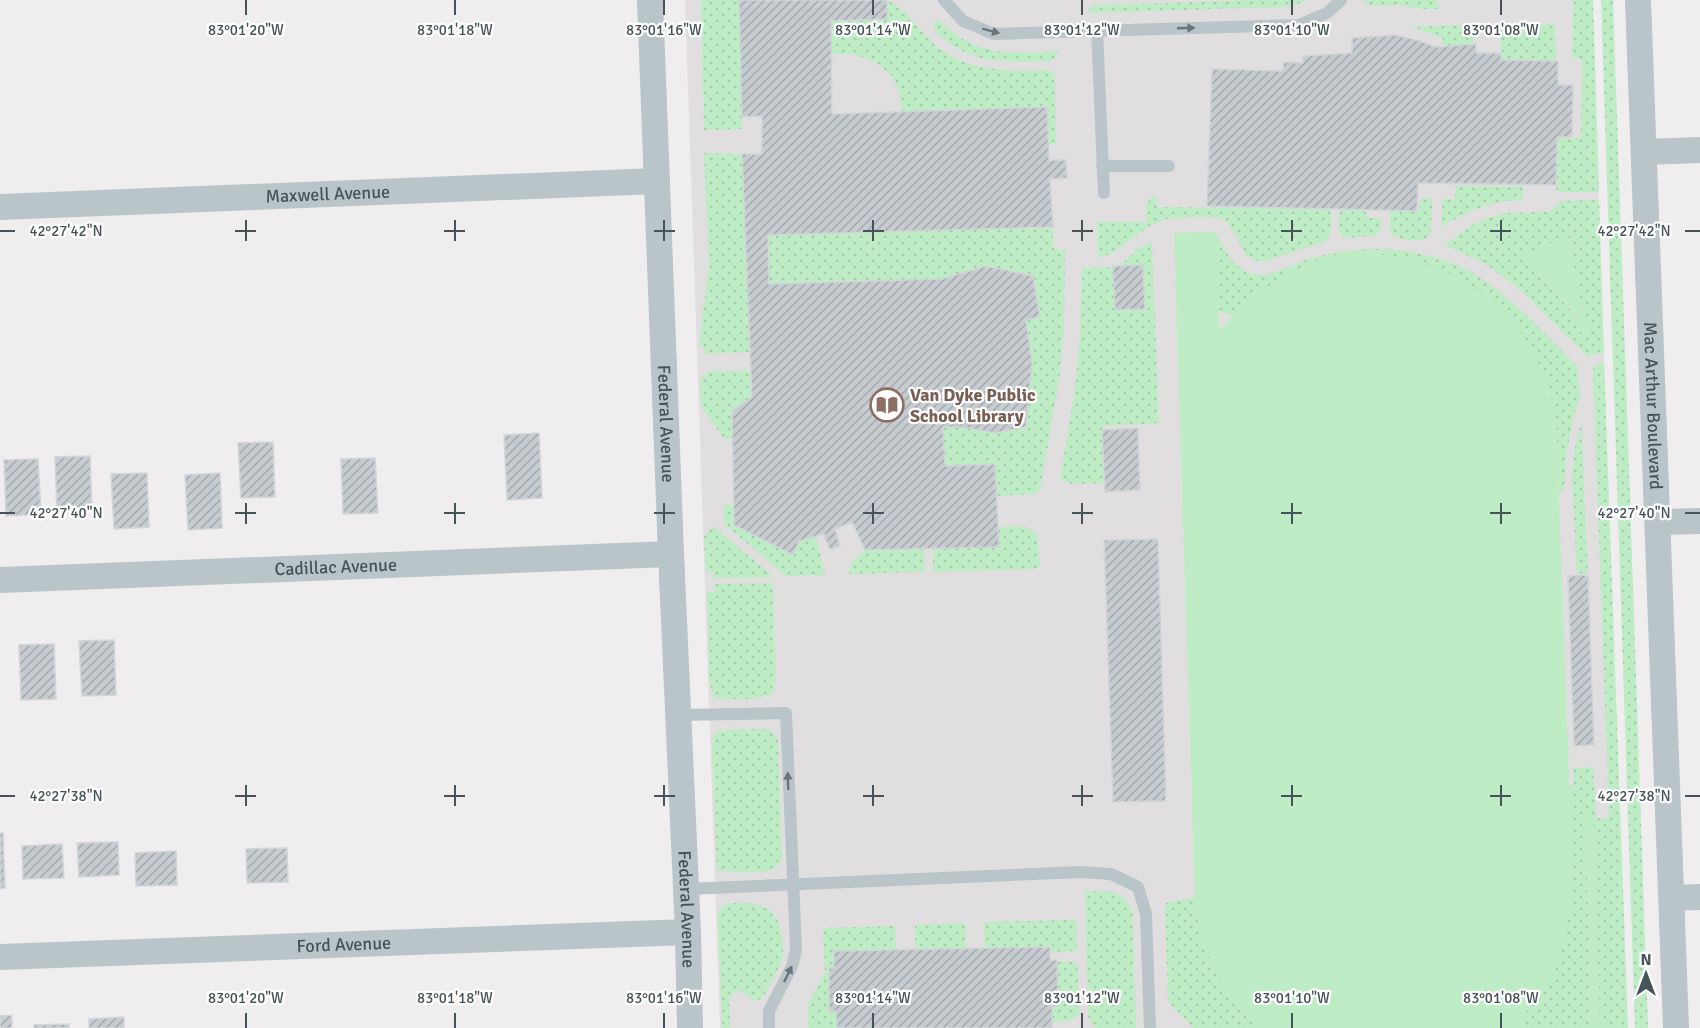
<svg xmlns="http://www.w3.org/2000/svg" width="1700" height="1028" font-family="Signika,sans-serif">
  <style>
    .education { fill: #e1dedf }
    .grass { fill: url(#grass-dots); fill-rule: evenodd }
    .garden { fill: #bdecc5 }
    .building { fill: url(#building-hatch); stroke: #d1d5d8; stroke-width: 1.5 }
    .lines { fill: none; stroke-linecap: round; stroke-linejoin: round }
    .lane { stroke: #b9c5c9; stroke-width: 12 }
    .street { stroke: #b9c5c9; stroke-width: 26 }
    .oneway { fill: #68767b }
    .ticks { fill: none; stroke: #465459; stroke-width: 2 }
    .labels { text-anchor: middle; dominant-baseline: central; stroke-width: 4.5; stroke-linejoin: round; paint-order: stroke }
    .street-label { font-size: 18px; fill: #465459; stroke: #fff }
    .education-label { font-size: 18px; font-weight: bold; fill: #785e54; stroke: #fff; text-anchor: start }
    .ticks-label { font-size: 15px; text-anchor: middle; fill: #465459; stroke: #fff; stroke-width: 4.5; stroke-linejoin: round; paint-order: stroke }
  </style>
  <defs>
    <pattern id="grass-dots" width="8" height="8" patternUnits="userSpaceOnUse" patternTransform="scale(1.5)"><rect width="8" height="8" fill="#bdecc5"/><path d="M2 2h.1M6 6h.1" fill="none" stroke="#a4ccac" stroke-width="1.8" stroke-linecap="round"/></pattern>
    <pattern id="building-hatch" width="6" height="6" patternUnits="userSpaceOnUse" patternTransform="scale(1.5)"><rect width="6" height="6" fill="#c7ccd0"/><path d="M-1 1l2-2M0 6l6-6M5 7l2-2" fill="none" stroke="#a3a8ac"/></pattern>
  </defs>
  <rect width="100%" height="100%" fill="#f0edee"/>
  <!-- education -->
  <polygon class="education" points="685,0 1592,0 1626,1028 720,1028"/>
  <!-- grass -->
  <g class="grass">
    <polygon points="701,0 739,0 742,129 704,130"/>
    <path d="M887,0C906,9 916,26 930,40C963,73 1006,71 1048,70L1053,72L1055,77L1056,144H1048L1047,107L902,112L899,91L892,76L875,62L854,54H831V21L887,19Z"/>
    <polygon points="1263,0 1304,0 1305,2 1283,7 1087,13 1092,5"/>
    <polygon points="1362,0 1436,0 1441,9 1421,9 1398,5 1370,6"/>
    <polygon points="1571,0 1593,0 1599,192 1559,192 1556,189 1557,138 1581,138 1582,59 1572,58 1573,4"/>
    <polygon points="1601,0 1613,0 1648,1028 1635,1028"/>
    <path d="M937,19C979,58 1006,53 1059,51L1056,57L1050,61C1008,62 977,66 942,38C935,32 931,27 937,19Z"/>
    <polygon points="1552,24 1555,26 1556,61 1501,60 1501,30 1503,26"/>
    <path d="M1467,25C1475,29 1473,36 1473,44L1443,46V39L1430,33L1409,27Z"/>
    <polygon points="704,153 742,154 750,352 705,354 704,346 699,346 709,265"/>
    <path d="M1456,186L1523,187V200C1493,200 1467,211 1442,227V199H1455Z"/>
    <path d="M1156,196L1158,207L1331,209C1331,220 1333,232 1326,241L1266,261H1255L1246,255L1228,222L1218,218L1201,217L1166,219L1148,227L1111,254L1098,258L1097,222H1147C1147,209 1142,202 1156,196Z"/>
    <path d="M1421,198L1433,199L1430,235C1422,244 1402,240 1392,235L1390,231V210L1419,211Z"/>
    <path d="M1599,200L1604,353L1587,356L1519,289L1483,262L1445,246C1462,229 1482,218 1507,213C1516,212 1545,213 1550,211C1554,209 1558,204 1561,201ZM1568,235L1584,318L1575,322L1579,321L1525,256Z"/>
    <polygon points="1340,209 1366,210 1367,218 1382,218 1380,231 1376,236 1343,238 1338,230"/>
    <polygon points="1053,227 1053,248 1065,250 1064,327 1059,380 1041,484 1039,491 1035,494 996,496 995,464 945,466 943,427 961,427 995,433 1026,427 1032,362 1026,320 1033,276 986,266 942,279 769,284 768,235"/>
    <path d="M1215,232C1224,248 1231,266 1250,273C1269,279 1289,266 1306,260C1315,257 1324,255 1333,253C1370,246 1410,248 1446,261C1497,278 1539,329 1577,366L1580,398L1575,411L1567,450L1564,491H1559L1556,418L1407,258L1366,253L1328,256L1285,276L1251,298L1233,316L1218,311Z"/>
    <path d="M1152,242L1159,423L1103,426L1105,483L1072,484L1060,479L1075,389L1080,338L1082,268L1110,267L1123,263L1138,249ZM1143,265L1145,309L1115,310L1113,266Z"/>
    <polygon points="1604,362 1628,1028 1608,1028 1608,1026 1600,1026 1593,817 1585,818 1592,1026 1584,1028 1513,1028 1549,983 1573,886 1569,786 1574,785 1573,768 1593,767 1596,818 1609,818 1593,367"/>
    <polygon points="706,371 751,371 752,397 732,411 732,439 724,439 701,406 700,377 706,377"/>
    <polygon points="1581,421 1588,573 1577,574 1572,477 1574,452"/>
    <polygon points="724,505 733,505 734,525 792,555 799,541 816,536 825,575 786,576 724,524"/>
    <polygon points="713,526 774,577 713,578 713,572 706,572 704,537"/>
    <path d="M998,527C1011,527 1031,522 1038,537L1040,567L1035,569L933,572V548L998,547Z"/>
    <polygon points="924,548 925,572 849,574 851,564 855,558 865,550"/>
    <path d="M773,583L776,679L772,694C758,702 729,699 713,697L709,678L707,592H714V584Z"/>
    <path d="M762,729C771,730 774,732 778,741L782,858C780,863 778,867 773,869C763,874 728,872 717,870L712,745L715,733L726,730Z"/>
    <path d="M1085,891C1108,891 1125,888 1133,914L1136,1028H1096L1091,1023L1088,1016Z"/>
    <polygon points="1195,897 1200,938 1222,984 1257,1028 1193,1028 1168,1002 1165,903"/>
    <path d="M727,903C755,903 778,902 782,937C783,944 784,952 782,960C777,973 769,985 763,998L755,1001L737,989L729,999L730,1028H722L718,919V911Z"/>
    <polygon points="1076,920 1077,951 1050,952 1050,947 985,948 984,922"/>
    <polygon points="965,923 966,948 915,949 915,925"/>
    <polygon points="895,926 896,950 829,968 829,1012 836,1011 837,1028 808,1028 808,1004 825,972 823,928"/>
    <path d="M1057,962H1077L1080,1011C1074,1023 1064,1021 1052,1022V1006Z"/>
  </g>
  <!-- garden -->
  <g class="garden">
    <polygon points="1215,232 1219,330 1251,298 1285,276 1328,256 1366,253 1407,258 1453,274 1493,299 1520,331 1547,378 1556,418 1573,886 1567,929 1549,983 1513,1028 1257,1028 1222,984 1200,938 1195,897 1174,233"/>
    <polygon points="1568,235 1584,317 1588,316 1594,329 1582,334 1575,322 1579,320 1524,255"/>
    <polygon points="1585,817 1593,817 1600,1026 1608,1026 1608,1028 1584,1028 1584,1027 1592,1026"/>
  </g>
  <!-- building -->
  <g class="building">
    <polygon points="739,0 887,0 887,19 831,21 832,114 1047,107 1049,160 1066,160 1067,178 1050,179 1053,227 768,235 769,284 942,279 986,266 1033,276 1040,317 1026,320 1032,362 1026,427 995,433 961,427 943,427 945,466 995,464 999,547 865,550 852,522 835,529 840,546 830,550 824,534 799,541 793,555 734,525 732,411 752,397 742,154 762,154 762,116 742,117"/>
    <polygon points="1396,35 1420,41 1436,47 1476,44 1476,53 1501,53 1501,60 1558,61 1558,85 1573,85 1572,136 1557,138 1556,185 1418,183 1417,211 1207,206 1212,69 1283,71 1283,62 1303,63 1303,56 1352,53 1352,38"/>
    <polygon points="1143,265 1145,309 1115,310 1113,266"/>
    <polygon points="1138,428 1140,490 1105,492 1102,430"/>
    <polygon points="539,433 542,498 507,500 504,435"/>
    <polygon points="273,442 275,497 241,498 238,443"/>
    <polygon points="90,456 92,511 57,512 55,457"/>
    <polygon points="375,458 378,513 343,514 341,459"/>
    <polygon points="38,459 41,514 6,516 4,460"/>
    <polygon points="147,473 149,527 114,529 111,474"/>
    <polygon points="220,473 222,528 188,530 185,475"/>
    <polygon points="1158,539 1166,801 1113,802 1104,540"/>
    <polygon points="1588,575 1594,745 1574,746 1568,576"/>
    <polygon points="114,640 116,695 82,696 79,641"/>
    <polygon points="54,644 56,699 21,700 19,645"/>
    <polygon points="0,833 3,833 5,888 0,889"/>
    <polygon points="118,842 119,875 79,877 77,843"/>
    <polygon points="62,844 64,878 23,879 22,846"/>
    <polygon points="287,848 288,882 247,883 246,849"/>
    <polygon points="176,851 177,885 136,886 135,853"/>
    <polygon points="1050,947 1050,960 1057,960 1058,1006 1052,1006 1052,1028 837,1028 836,1011 829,1012 829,968 834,968 834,951"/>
    <polygon points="12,1015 12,1028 0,1028 0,1016"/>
    <polygon points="124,1017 124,1028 89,1028 89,1019"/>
    <polygon points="69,1024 69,1028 34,1028 34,1025"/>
  </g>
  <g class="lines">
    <!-- lane -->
    <g class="lane">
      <polyline points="944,0 963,21 994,34 1299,25 1327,13 1341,0"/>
      <polyline points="1097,31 1104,193"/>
      <polyline points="1102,166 1169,166"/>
      <polyline points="678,715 786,713 796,950 792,966 769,1011 769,1028"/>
      <polyline points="686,889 1080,872 1111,874 1138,887 1146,914 1150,1028"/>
    </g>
    <!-- street -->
    <g class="street">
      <path id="s1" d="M650,0L671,554L688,932L690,1028"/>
      <path id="s2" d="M1638,0L1676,1028"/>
      <polyline points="1644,152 1700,150"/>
      <path id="s3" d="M0,207L657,181"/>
      <polyline points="1658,522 1700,521"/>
      <path id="s4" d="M0,580L671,554"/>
      <polyline points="1672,898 1700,897"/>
      <path id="s5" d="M0,957L688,932"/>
    </g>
  </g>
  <!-- one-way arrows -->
  <defs><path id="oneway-solid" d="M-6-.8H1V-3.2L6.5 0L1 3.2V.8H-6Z" transform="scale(1.5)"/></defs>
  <g class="oneway">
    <use href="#oneway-solid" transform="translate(1186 28) rotate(-2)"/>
    <use href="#oneway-solid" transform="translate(991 31) rotate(15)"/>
    <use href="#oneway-solid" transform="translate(788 781) rotate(-92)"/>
    <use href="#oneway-solid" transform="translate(788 974) rotate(-64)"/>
  </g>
  <!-- ticks -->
  <path class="ticks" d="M246,0V15M455,0V15M664,0V15M873,0V15M1082,0V15M1292,0V15M1501,0V15M246,220V241M455,220V241M664,220V241M873,220V241M1082,220V241M1292,220V241M1501,220V241M0,231H15M235,231H256M444,231H465M654,231H675M863,231H884M1072,231H1093M1281,231H1302M1490,231H1511M1685,231H1700M246,503V524M455,503V524M664,503V524M873,503V524M1082,503V524M1292,503V524M1501,503V524M0,513H15M235,513H256M444,513H465M654,513H675M863,513H884M1072,513H1093M1281,513H1302M1490,513H1511M1685,513H1700M246,785V806M455,785V806M664,785V806M873,785V806M1082,785V806M1292,785V806M1501,785V806M0,796H15M235,796H256M444,796H465M654,796H675M863,796H884M1072,796H1093M1281,796H1302M1490,796H1511M1685,796H1700M246,1013V1028M455,1013V1028M664,1013V1028M873,1013V1028M1082,1013V1028M1292,1013V1028M1501,1013V1028"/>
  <!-- icons -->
  <defs>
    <symbol id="library-ring" viewBox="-11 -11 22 22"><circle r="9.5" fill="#fff" stroke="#8d6e63" stroke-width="1.5"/><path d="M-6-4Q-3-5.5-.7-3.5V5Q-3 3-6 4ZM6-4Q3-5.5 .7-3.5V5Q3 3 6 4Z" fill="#8d6e63"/></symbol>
  </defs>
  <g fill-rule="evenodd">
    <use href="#library-ring" x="868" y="386" width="38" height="38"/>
  </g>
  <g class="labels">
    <!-- street labels -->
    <g class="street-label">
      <text stroke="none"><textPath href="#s3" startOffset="328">Maxwell Avenue</textPath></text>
      <text stroke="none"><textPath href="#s2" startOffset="406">Mac Arthur Boulevard</textPath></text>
      <text stroke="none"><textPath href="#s1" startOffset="424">Federal Avenue</textPath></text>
      <text stroke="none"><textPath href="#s4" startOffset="336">Cadillac Avenue</textPath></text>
      <text stroke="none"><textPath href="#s1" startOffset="910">Federal Avenue</textPath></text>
      <text stroke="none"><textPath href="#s5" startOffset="344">Ford Avenue</textPath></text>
    </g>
    <!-- education labels -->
    <g class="education-label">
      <text x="910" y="395">Van Dyke Public<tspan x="910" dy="21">School Library</tspan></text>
    </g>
  </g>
  <g class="ticks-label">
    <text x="246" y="35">83°01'20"W</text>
    <text x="455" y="35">83°01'18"W</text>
    <text x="664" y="35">83°01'16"W</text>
    <text x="873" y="35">83°01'14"W</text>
    <text x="1082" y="35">83°01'12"W</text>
    <text x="1292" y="35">83°01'10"W</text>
    <text x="1501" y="35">83°01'08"W</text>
    <text x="66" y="236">42°27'42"N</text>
    <text x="1634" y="236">42°27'42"N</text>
    <text x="66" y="518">42°27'40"N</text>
    <text x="1634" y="518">42°27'40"N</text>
    <text x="66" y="801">42°27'38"N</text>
    <text x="1634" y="801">42°27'38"N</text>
    <text x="246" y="1003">83°01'20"W</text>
    <text x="455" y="1003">83°01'18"W</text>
    <text x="664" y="1003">83°01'16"W</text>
    <text x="873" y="1003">83°01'14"W</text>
    <text x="1082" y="1003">83°01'12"W</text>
    <text x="1292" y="1003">83°01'10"W</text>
    <text x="1501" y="1003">83°01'08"W</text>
  </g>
  <!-- north arrow -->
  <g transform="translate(1646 974)" stroke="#ffffff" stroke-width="4.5" paint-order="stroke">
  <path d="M0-4.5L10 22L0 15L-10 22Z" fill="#465459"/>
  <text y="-9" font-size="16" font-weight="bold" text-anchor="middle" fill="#465459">N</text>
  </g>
</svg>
